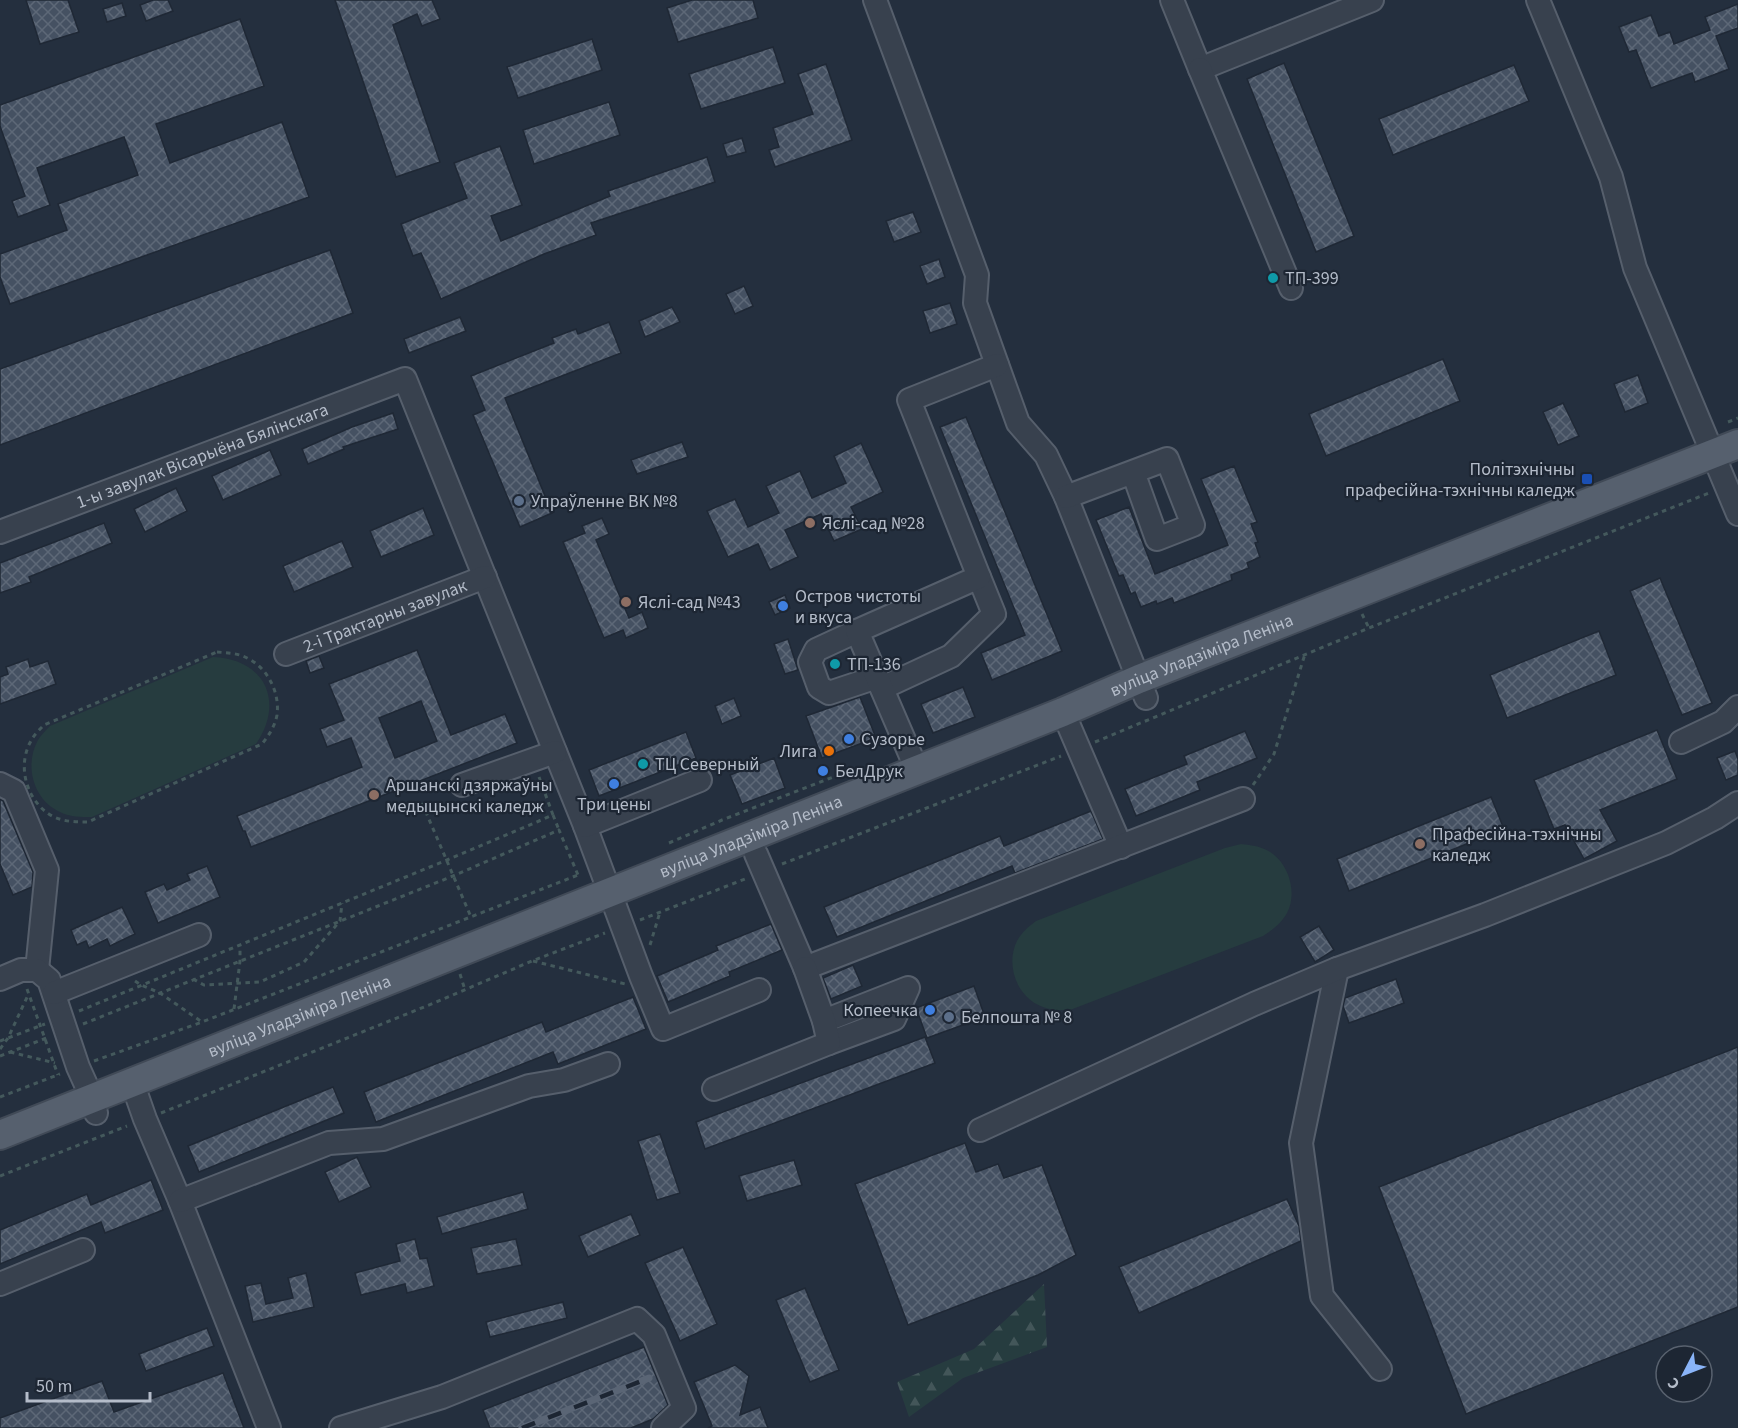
<svg xmlns="http://www.w3.org/2000/svg" width="1738" height="1428" font-family="'Source Sans 3',sans-serif">
  <style>
    .forest { fill: url(#forest-firs) }
    .pitch { fill: #263c3f }
    .building { fill: url(#building-cross-hatch); stroke: #1f2835; stroke-width: 1.5; fill-rule: evenodd }
    .lines { fill: none; stroke-linecap: round; stroke-linejoin: round }
    .minor-casing { stroke: #565f6c; stroke-width: 26 }
    .major-casing { stroke: #414a57; stroke-width: 32 }
    .path { stroke: #44595c; stroke-width: 3; stroke-dasharray: 4.5 4.5; stroke-linecap: butt }
    .minor { stroke: #38414e; stroke-width: 22 }
    .major { stroke: #56606e; stroke-width: 28 }
    .rail-casing { stroke: #5a6575; stroke-width: 7 }
    .rail { stroke: #1d2633; stroke-width: 4.5; stroke-dasharray: 14; stroke-linecap: butt }
    .culture-dot { fill: #0f9aa8; stroke: #1d2633; stroke-width: 2 }
    .transit-dot { fill: #1a4fb4; stroke: #1d2633; stroke-width: 2 }
    .service-dot { fill: #5c6f8a; stroke: #1d2633; stroke-width: 2 }
    .education-dot { fill: #8d6e63; stroke: #1d2633; stroke-width: 2 }
    .shop-dot { fill: #3f7fe0; stroke: #1d2633; stroke-width: 2 }
    .food-dot { fill: #e8710a; stroke: #1d2633; stroke-width: 2 }
    .labels { text-anchor: middle; dominant-baseline: central; stroke-width: 4.5; stroke-linejoin: round; paint-order: stroke }
    .poi-label { font-size: 18px; fill: #b4bcc9; stroke: #1d2633; text-anchor: start }
    .street-label { font-size: 18px; fill: #b4bcc9; stroke: #1d2633 }
  </style>
  <defs>
    <pattern id="forest-firs" width="22" height="20" patternUnits="userSpaceOnUse" patternTransform="scale(1.5)"><rect width="22" height="20" fill="#263c3f"/><path d="M5 1l3.5 6h-7zM16 11l3.5 6h-7z" fill="#435659"/></pattern>
    <pattern id="building-cross-hatch" width="8" height="8" patternUnits="userSpaceOnUse" patternTransform="scale(1.5)"><rect width="8" height="8" fill="#455162"/><path d="M0 0l8 8M0 8l8-8" fill="none" stroke="#5d6877"/></pattern>
  </defs>
  <rect width="100%" height="100%" fill="#242f3e"/>
  <!-- forest -->
  <polygon class="forest" points="1044,1284 1047,1347 963,1378 909,1417 897,1382 974,1349"/>
  <!-- pitch -->
  <g class="pitch">
    <path d="M213,657C265,659 285,702 256,744L92,817C80,817 70,817 60,812C33,800 24,765 38,740C41,735 46,730 50,726Z"/>
    <path d="M1241,844C1252,845 1264,847 1273,854C1290,867 1297,894 1287,913C1281,924 1272,930 1263,936L1070,1010C1061,1010 1052,1011 1043,1007C1017,998 1005,965 1017,941C1022,932 1028,927 1036,921L1225,848Z"/>
  </g>
  <!-- building -->
  <g class="building">
    <polygon points="26,0 68,0 79,32 40,44"/>
    <polygon points="153,0 168,0 173,11 146,21 140,5"/>
    <polygon points="335,0 432,0 440,19 422,26 417,14 393,25 440,162 396,177"/>
    <polygon points="692,0 753,0 758,18 678,42 667,8"/>
    <polygon points="122,3 126,16 107,22 103,9"/>
    <polygon points="1738,4 1738,28 1716,36 1729,69 1695,82 1692,73 1651,88 1636,50 1629,52 1619,27 1651,15 1659,36 1670,32 1674,44 1710,30 1705,17"/>
    <polygon points="240,19 264,86 156,124 170,163 282,122 309,197 10,304 0,277 0,254 67,230 58,204 138,175 124,137 37,168 50,205 18,217 12,201 25,196 0,126 0,105"/>
    <polygon points="592,39 602,70 518,98 507,67"/>
    <polygon points="773,47 785,83 701,109 689,74"/>
    <polygon points="1284,63 1354,236 1316,252 1247,79"/>
    <polygon points="826,64 852,140 775,167 769,150 779,147 773,128 813,114 798,74"/>
    <polygon points="1514,65 1529,101 1393,155 1379,119"/>
    <polygon points="609,102 620,135 534,164 523,130"/>
    <polygon points="742,138 746,152 727,157 723,144"/>
    <polygon points="500,146 522,205 491,216 501,241 610,196 608,191 707,157 715,182 591,223 596,235 544,254 441,299 421,253 413,256 401,224 467,198 454,163"/>
    <polygon points="913,212 921,232 894,242 886,221"/>
    <polygon points="330,250 353,313 0,445 0,369"/>
    <polygon points="939,259 945,277 927,284 920,266"/>
    <polygon points="744,286 753,306 735,314 726,294"/>
    <polygon points="950,303 957,324 930,333 923,311"/>
    <polygon points="672,307 680,322 645,337 639,321"/>
    <polygon points="460,317 466,331 409,353 404,339"/>
    <polygon points="609,322 621,353 505,398 552,513 520,527 473,415 485,410 471,376 554,343 552,338 576,329 578,334"/>
    <polygon points="1443,359 1460,401 1326,456 1309,414"/>
    <polygon points="1638,375 1648,403 1625,412 1614,384"/>
    <polygon points="1563,403 1579,436 1558,445 1543,412"/>
    <polygon points="393,413 398,429 343,447 344,449 308,464 302,449 352,427"/>
    <polygon points="966,417 1062,651 992,680 981,653 1025,635 940,427"/>
    <polygon points="682,442 688,457 637,474 631,460"/>
    <polygon points="861,443 883,492 851,507 862,529 834,541 821,514 785,530 798,557 770,570 758,544 728,557 707,511 735,499 748,527 779,513 766,486 800,471 812,498 846,483 834,456"/>
    <polygon points="270,450 281,475 223,500 212,476"/>
    <polygon points="1234,466 1257,522 1251,524 1258,542 1255,543 1260,557 1247,563 1249,568 1231,575 1232,580 1174,603 1172,598 1157,604 1156,601 1141,607 1135,592 1131,594 1123,575 1119,576 1096,520 1129,507 1155,574 1228,545 1201,479"/>
    <polygon points="176,488 187,511 145,532 134,509"/>
    <polygon points="423,508 434,535 381,557 370,531"/>
    <polygon points="602,518 609,534 596,540 629,618 642,612 648,628 626,638 623,630 604,638 563,542 585,533 582,526"/>
    <polygon points="104,523 112,543 29,577 31,582 0,593 0,563"/>
    <polygon points="342,541 353,567 294,592 283,566"/>
    <polygon points="1660,578 1712,703 1682,715 1630,591"/>
    <polygon points="785,595 790,608 775,615 769,602"/>
    <polygon points="1599,631 1616,675 1507,718 1490,675"/>
    <polygon points="788,639 798,670 785,674 774,644"/>
    <path d="M417,650L451,735L505,714L517,743L251,847L245,831H243L237,816L362,767L351,738L327,747L320,729L344,720L329,684ZM421,701L437,741L395,758L379,718Z"/>
    <polygon points="319,656 324,668 310,673 306,661"/>
    <polygon points="28,659 30,667 48,661 56,684 0,704 0,677 8,674 6,667"/>
    <polygon points="963,687 975,717 933,733 921,704"/>
    <polygon points="860,697 876,738 822,758 806,716"/>
    <polygon points="734,698 741,716 722,724 715,706"/>
    <polygon points="1657,730 1677,779 1600,810 1617,841 1584,859 1565,825 1554,829 1534,780"/>
    <polygon points="1245,731 1257,758 1197,782 1200,790 1136,816 1125,789 1187,764 1184,756"/>
    <polygon points="686,732 696,758 599,796 589,770"/>
    <polygon points="1735,751 1738,759 1738,775 1726,780 1717,758"/>
    <polygon points="774,758 785,788 742,804 730,775"/>
    <polygon points="1491,797 1504,829 1349,891 1337,859"/>
    <polygon points="0,799 3,801 33,872 32,887 13,895 0,864"/>
    <polygon points="1091,811 1103,839 1015,873 1012,866 837,937 824,907 1000,836 1004,846"/>
    <polygon points="207,866 220,897 158,923 145,892 164,884 167,890 190,880 187,874"/>
    <polygon points="122,907 135,934 110,946 107,939 89,948 86,941 77,945 71,930"/>
    <polygon points="771,924 782,950 729,972 730,976 668,1002 657,976 718,950 716,946"/>
    <polygon points="1319,926 1334,950 1315,962 1300,937"/>
    <polygon points="853,965 862,986 831,999 823,978"/>
    <polygon points="1396,979 1404,1003 1349,1023 1343,1006 1345,998"/>
    <polygon points="974,986 985,1017 927,1038 916,1008"/>
    <polygon points="633,997 646,1029 558,1064 553,1052 376,1122 364,1092 542,1022 546,1032"/>
    <polygon points="925,1037 935,1063 705,1149 696,1122"/>
    <polygon points="1738,1047 1738,1307 1466,1414 1379,1187"/>
    <polygon points="333,1087 344,1113 199,1172 188,1146"/>
    <polygon points="660,1134 680,1193 657,1200 638,1141"/>
    <polygon points="965,1143 976,1172 998,1164 1004,1178 1042,1165 1076,1255 1038,1275 908,1325 855,1184"/>
    <polygon points="357,1157 371,1187 339,1202 325,1172"/>
    <polygon points="794,1160 802,1185 747,1201 739,1176"/>
    <polygon points="151,1180 163,1210 105,1233 101,1222 0,1264 0,1230 87,1194 91,1205"/>
    <polygon points="523,1192 528,1209 442,1234 437,1217"/>
    <polygon points="1287,1199 1299,1226 1301,1241 1139,1313 1119,1267"/>
    <polygon points="631,1214 640,1235 588,1257 579,1236"/>
    <polygon points="415,1239 420,1259 427,1258 434,1286 407,1293 405,1284 361,1295 355,1273 400,1261 396,1244"/>
    <polygon points="516,1239 522,1265 477,1274 471,1248"/>
    <polygon points="683,1247 717,1324 680,1341 645,1263"/>
    <polygon points="306,1273 314,1307 253,1322 245,1286 261,1283 266,1304 293,1298 288,1278"/>
    <polygon points="805,1288 839,1370 810,1382 776,1300"/>
    <polygon points="563,1302 567,1318 490,1337 486,1322"/>
    <polygon points="207,1328 214,1346 146,1371 139,1354"/>
    <polygon points="644,1347 668,1405 653,1419 631,1428 490,1428 483,1410"/>
    <polygon points="735,1365 749,1376 740,1415 760,1407 768,1428 708,1428 712,1426 694,1382"/>
    <polygon points="223,1373 244,1428 0,1428 0,1418 102,1381 114,1412"/>
  </g>
  <g class="lines">
    <defs>
      <g id="minor">
        <polyline points="875,0 977,275 975,303 1018,423 1046,455 1066,497 1146,698"/>
        <polyline points="1172,0 1200,69 1372,0"/>
        <polyline points="1538,0 1611,177 1635,268 1738,514"/>
        <polyline points="1200,69 1291,288"/>
        <polyline points="1066,497 1167,459 1193,525 1157,539 1133,472"/>
        <path id="s1" d="M0,532L405,379L585,826L641,976L663,1029L759,990"/>
        <polyline points="857,631 816,650 810,662 819,687 829,693 877,677"/>
        <path id="s2" d="M286,654L485,577"/>
        <polyline points="882,688 951,656 994,614 979,577"/>
        <polyline points="1063,712 1121,847"/>
        <polyline points="1681,742 1723,722 1738,707"/>
        <polyline points="917,770 857,631 979,577 909,400 997,365"/>
        <polyline points="0,784 14,791 47,870 37,970"/>
        <polyline points="462,785 555,752"/>
        <polyline points="585,826 700,780"/>
        <polyline points="756,854 805,968 1243,799"/>
        <polyline points="1337,969 1301,1143 1322,1296 1380,1369"/>
        <polyline points="0,979 21,970 37,970 49,980 78,1067 92,1098 96,1113"/>
        <polyline points="54,993 199,935"/>
        <polyline points="824,1021 908,988 894,1019 829,1043"/>
        <polyline points="132,1082 145,1119 180,1201 269,1428"/>
        <polyline points="714,1089 829,1043 824,1021 805,968"/>
        <polyline points="980,1130 1254,1004 1337,969 1485,915 1666,843 1715,818 1738,803"/>
        <polyline points="180,1201 329,1143 383,1139 529,1086 564,1080 608,1064"/>
        <polyline points="0,1284 83,1250"/>
        <polyline points="341,1428 442,1397 637,1319 654,1335 684,1408 663,1428"/>
      </g>
      <g id="major">
        <path id="s3" d="M0,1135L1063,712L1139,679L1738,444"/>
      </g>
    </defs>
    <!-- minor casing -->
    <use href="#minor" class="minor-casing"/>
    <!-- major casing -->
    <use href="#major" class="major-casing"/>
    <!-- path -->
    <g class="path">
      <polyline points="1728,422 1738,418"/>
      <polyline points="1362,614 1369,628"/>
      <path d="M217,652C228,653 239,653 249,659C268,669 280,693 277,715C275,726 269,735 262,744L88,822C76,822 64,822 52,816C26,801 16,765 32,739C35,734 40,729 44,725Z"/>
      <polyline points="1095,742 1369,628 1709,493"/>
      <polyline points="539,777 553,815"/>
      <polyline points="1253,785 1274,754 1305,654"/>
      <polyline points="422,803 471,917"/>
      <polyline points="669,843 722,820 841,774"/>
      <polyline points="782,864 1061,756"/>
      <polyline points="640,920 745,879"/>
      <polyline points="650,945 660,912"/>
      <polyline points="533,961 625,984"/>
      <polyline points="460,974 465,990"/>
      <polyline points="193,979 204,985 260,982 304,962 340,921 342,903"/>
      <polyline points="135,981 141,985 160,993 202,1022"/>
      <polyline points="27,989 58,1075"/>
      <polyline points="234,1009 240,961 240,946"/>
      <polyline points="79,1011 447,860 553,815 559,830"/>
      <polyline points="83,1024 453,876 559,830 578,875"/>
      <polyline points="0,1041 45,1024"/>
      <polyline points="0,1049 8,1038 29,993"/>
      <polyline points="10,1052 55,1063"/>
      <polyline points="0,1056 49,1037"/>
      <polyline points="94,1061 202,1022 578,875"/>
      <polyline points="0,1097 60,1074"/>
      <polyline points="161,1113 434,1003 532,961 605,933"/>
      <polyline points="0,1176 127,1126"/>
    </g>
    <!-- minor -->
    <use href="#minor" class="minor"/>
    <!-- major -->
    <use href="#major" class="major"/>
    <defs>
      <polyline id="rail" points="522,1428 649,1378"/>
    </defs>
    <!-- rail casing -->
    <use href="#rail" class="rail-casing"/>
    <!-- rail -->
    <use href="#rail" class="rail"/>
  </g>
  <!-- markers -->
  <g class="culture-dot">
    <circle cx="1273" cy="278" r="6"/>
    <circle cx="835" cy="664" r="6"/>
    <circle cx="643" cy="764" r="6"/>
  </g>
  <rect class="transit-dot" x="1581" y="473" width="12" height="12" rx="3"/>
  <g class="service-dot">
    <circle cx="519" cy="501" r="6"/>
    <circle cx="949" cy="1017" r="6"/>
  </g>
  <g class="education-dot">
    <circle cx="810" cy="523" r="6"/>
    <circle cx="626" cy="602" r="6"/>
    <circle cx="374" cy="795" r="6"/>
    <circle cx="1420" cy="844" r="6"/>
  </g>
  <g class="shop-dot">
    <circle cx="783" cy="606" r="6"/>
    <circle cx="849" cy="739" r="6"/>
    <circle cx="823" cy="771" r="6"/>
    <circle cx="614" cy="784" r="6"/>
    <circle cx="930" cy="1010" r="6"/>
  </g>
  <circle class="food-dot" cx="829" cy="751" r="6"/>
  <g class="labels">
    <!-- poi labels -->
    <g class="poi-label">
      <text x="1285" y="278">ТП-399</text>
      <text x="1575" y="469" text-anchor="end">Політэхнічны<tspan x="1575" dy="21">прафесійна-тэхнічны каледж</tspan></text>
      <text x="531" y="501">Упраўленне ВК №8</text>
      <text x="822" y="523">Яслі-сад №28</text>
      <text x="795" y="596">Остров чистоты<tspan x="795" dy="21">и вкуса</tspan></text>
      <text x="638" y="602">Яслі-сад №43</text>
      <text x="847" y="664">ТП-136</text>
      <text x="861" y="739">Сузорье</text>
      <text x="817" y="751" text-anchor="end">Лига</text>
      <text x="655" y="764">ТЦ Северный</text>
      <text x="835" y="771">БелДрук</text>
      <text x="386" y="785">Аршанскі дзяржаўны<tspan x="386" dy="21">медыцынскі каледж</tspan></text>
      <text x="614" y="804" text-anchor="middle">Три цены</text>
      <text x="1432" y="834">Прафесійна-тэхнічны<tspan x="1432" dy="21">каледж</tspan></text>
      <text x="918" y="1010" text-anchor="end">Копеечка</text>
      <text x="961" y="1017">Белпошта № 8</text>
    </g>
    <!-- street labels -->
    <g class="street-label">
      <text stroke="none"><textPath href="#s1" startOffset="216">1-ы завулак Вісарыёна Бялінскага</textPath></text>
      <text stroke="none"><textPath href="#s2" startOffset="106">2-і Трактарны завулак</textPath></text>
      <text stroke="none"><textPath href="#s3" startOffset="1294">вуліца Уладзіміра Леніна</textPath></text>
      <text stroke="none"><textPath href="#s3" startOffset="808">вуліца Уладзіміра Леніна</textPath></text>
      <text stroke="none"><textPath href="#s3" startOffset="322">вуліца Уладзіміра Леніна</textPath></text>
    </g>
  </g>
  <!-- north arrow -->
  <g transform="translate(1684 1374) rotate(228)"><circle r="28" fill="#1d2633" stroke="#59626f" stroke-width="1.5"/>
  <path d="M0-4.5L10 22L0 15L-10 22Z" fill="#8ab4f8"/>
  <text y="-9" font-size="16" font-weight="bold" text-anchor="middle" fill="#b4bcc9">С</text>
  </g>
  <!-- scale -->
  <path d="M27 1392v9h123v-9" fill="none" stroke="#b4bcc9" stroke-width="3"/>
  <text x="36" y="1392" font-size="18" fill="#b4bcc9" stroke="#1d2633" stroke-width="4.5" paint-order="stroke">50 m</text>
</svg>
